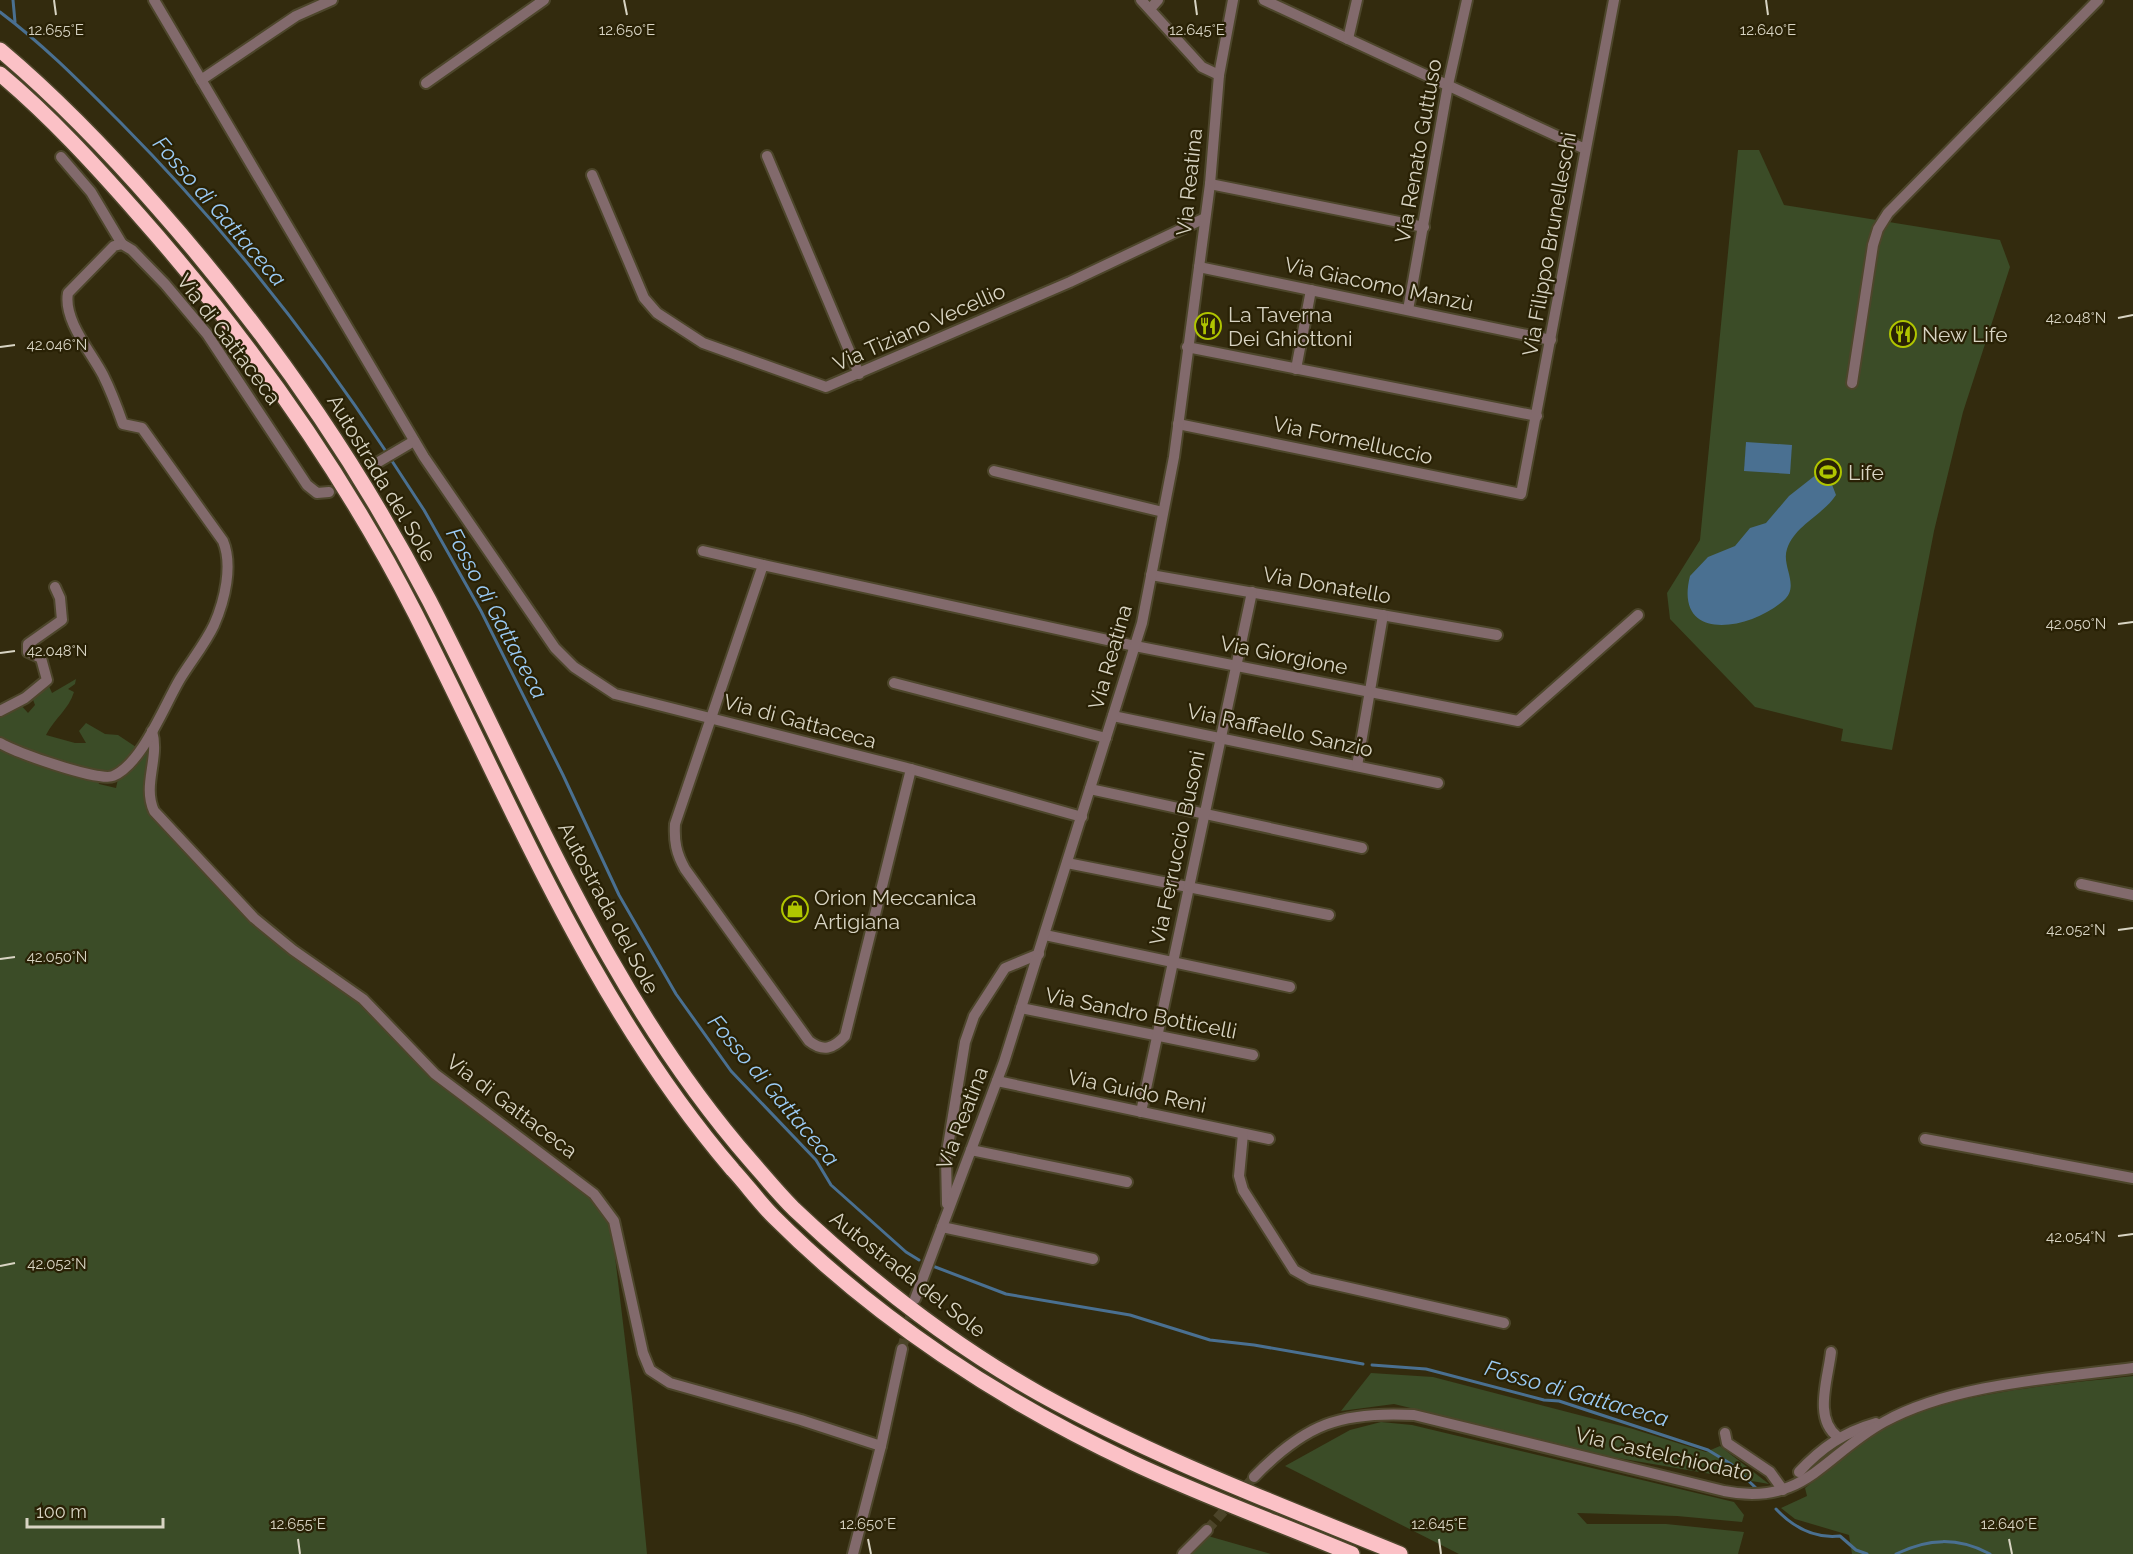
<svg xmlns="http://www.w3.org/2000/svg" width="2133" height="1554" font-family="Raleway,sans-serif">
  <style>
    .green { fill: #3b4c27 }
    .water { fill: #4a7091 }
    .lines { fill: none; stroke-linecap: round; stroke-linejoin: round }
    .stream { stroke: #4a7091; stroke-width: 3 }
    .minor-tunnel { stroke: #4c4429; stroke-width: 10; stroke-dasharray: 10 5; stroke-linecap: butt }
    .minor-casing { stroke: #4d462b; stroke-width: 14 }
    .highway-casing { stroke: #4d462b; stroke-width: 18 }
    .minor { stroke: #826a6c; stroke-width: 10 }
    .highway { stroke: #fbc1c6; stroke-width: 15 }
    .ticks { fill: none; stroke: #d8d4c3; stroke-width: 2 }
    .labels { text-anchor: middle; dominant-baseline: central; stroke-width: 4.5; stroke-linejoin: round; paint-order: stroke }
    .street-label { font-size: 21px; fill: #d8d4c3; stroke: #292105 }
    .poi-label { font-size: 21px; fill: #d8d4c3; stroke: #292105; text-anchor: start }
    .water-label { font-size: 22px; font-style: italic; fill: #9bcbf5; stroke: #292105 }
    .ticks-label { font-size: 15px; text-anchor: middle; fill: #d8d4c3; stroke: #292105; stroke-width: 4.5; stroke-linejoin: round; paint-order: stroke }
  </style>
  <rect width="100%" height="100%" fill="#332b0e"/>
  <!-- green -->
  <g class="green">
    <polygon points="1738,150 1759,150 1784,205 2000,240 2010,267 1963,412 1934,531 1892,750 1841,741 1843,729 1755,707 1670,619 1667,593 1700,540"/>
    <path d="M76,679L75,684L68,689L74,692C69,709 54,719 46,735L75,743H86L79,731L86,723L105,734L118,735L136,747L117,771L97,778L99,784L116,788L118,779L151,741L146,801L253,920L376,1015L395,1040L593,1197L611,1223L632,1398L647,1554H0V714L20,704L28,713L35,705L32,697L48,684L52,693Z"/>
    <polygon points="1371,1373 1433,1377 1633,1429 1706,1452 1720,1446 1769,1484 1612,1457 1394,1404 1341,1411"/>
    <path d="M2133,1376V1554H1852L1849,1535L1795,1519L1781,1508L1807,1496L1805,1488C1831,1468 1857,1443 1886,1427C1954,1391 2056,1385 2133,1376Z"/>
    <polygon points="1381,1422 1412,1425 1734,1502 1744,1515 1742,1522 1677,1516 1577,1513 1587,1524 1666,1524 1744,1532 1738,1554 1459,1554 1285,1466 1350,1430"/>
    <polygon points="1208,1536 1271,1554 1192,1554"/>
  </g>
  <!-- water -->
  <g class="water">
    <polygon points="1746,442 1792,445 1790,474 1744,471"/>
    <path d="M1817,474L1831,482L1836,495C1823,515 1795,525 1787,549C1781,567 1801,586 1783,601C1750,630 1673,644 1690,576L1708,557L1735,546L1750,528L1766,523L1789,496Z"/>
  </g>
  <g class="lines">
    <!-- stream -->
    <g class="stream">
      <polyline points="13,0 15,22"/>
      <path d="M0,12C44,45 82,84 121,123C220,223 309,334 387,453"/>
      <polyline points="390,458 424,510 481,611 563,775 619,895 676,994 731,1071 816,1160 831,1185 906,1252 919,1260"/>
      <polyline points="930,1265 1006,1294 1130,1315 1210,1340 1254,1345 1363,1364"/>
      <polyline points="1372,1365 1426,1369 1544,1400 1559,1401 1708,1450 1731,1464 1757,1489"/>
      <path d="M1776,1509C1794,1528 1814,1539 1840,1536L1856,1550L1867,1554"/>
      <path d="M1896,1554C1928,1538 1958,1537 1990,1554"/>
    </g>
    <!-- minor-tunnel -->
    <g class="minor-tunnel">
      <polyline points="329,492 375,464"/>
      <polyline points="902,1349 913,1305"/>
      <polyline points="1207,1530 1254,1477"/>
    </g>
    <defs>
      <g id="minor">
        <polyline points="154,0 424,457 555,648 574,667 615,694 911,769 1082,817"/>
        <polyline points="1141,0 1202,67 1219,75"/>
        <polyline points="1264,0 1585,149"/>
        <polyline points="1150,9 1158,0"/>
        <polyline points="1348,39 1357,0"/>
        <polyline points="201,80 296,16 332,0"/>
        <polyline points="426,83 544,0"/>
        <polyline points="767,156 859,374"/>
        <polyline points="61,157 91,192 122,244"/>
        <polyline points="592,175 644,298 657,313 703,343 826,387 1070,282 1205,218"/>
        <polyline points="1210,184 1424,227"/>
        <polyline points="1199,267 1551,340"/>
        <polyline points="1408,310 1448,85 1467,0"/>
        <polyline points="1187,347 1537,416"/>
        <polyline points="1296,369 1311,290"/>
        <polyline points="1852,383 1873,245 1878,229 1888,213 2098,0"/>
        <polyline points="1178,424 1521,494 1614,0"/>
        <polyline points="375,464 414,441"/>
        <polyline points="994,471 1163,512"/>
        <polyline points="703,551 763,565"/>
        <polyline points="1151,575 1497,635"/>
        <polyline points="894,683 1106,738"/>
        <polyline points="0,711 25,698 47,680 41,658 28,652 28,644 62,620 60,598 55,587"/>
        <polyline points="1113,716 1438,783"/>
        <path d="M152,731C160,758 142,785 154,811L254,918L293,950L363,999L435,1074L594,1194L614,1221L643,1353L650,1370L670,1383L801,1420L881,1446"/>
        <path d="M0,743C14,752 99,782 113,776C142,764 164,706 180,679C191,661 205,644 214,625C225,600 233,565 223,541L142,428L123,424C117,407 111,391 103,375C91,352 63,320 68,293L114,246L122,244L132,250L165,284L207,334L307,485L317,493L329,492"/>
        <polyline points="1357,766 1383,615"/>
        <path d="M911,769L845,1036C833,1049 823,1052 809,1041L685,869C676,853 674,841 675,824L763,565L1135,646L1518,721L1638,615"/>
        <polyline points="1090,789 1362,848"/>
        <polyline points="1067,863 1329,915"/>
        <polyline points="2081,884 2133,895"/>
        <polyline points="1045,935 1290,987"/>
        <polyline points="1021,1008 1253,1055"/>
        <polyline points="997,1081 1269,1139"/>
        <polyline points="1141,1112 1252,592"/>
        <polyline points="1243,1134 1239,1176 1243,1190 1294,1270 1310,1279 1504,1323"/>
        <polyline points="1925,1139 2133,1178"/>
        <polyline points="971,1150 1127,1182"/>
        <polyline points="947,1204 946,1158 965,1042 974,1016 1005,968 1039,954"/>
        <polyline points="942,1227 1093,1259"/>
        <polyline points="915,1299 1004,1062 1142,623 1174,457 1210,184 1219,75 1233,0"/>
        <path d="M1831,1352C1828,1379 1813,1419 1838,1437"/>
        <polyline points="1725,1433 1727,1443 1770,1472 1783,1490"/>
        <path d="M1799,1472C1821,1448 1844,1432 1876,1423"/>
        <path d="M1254,1477C1305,1424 1341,1411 1414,1415L1724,1491C1804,1507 1823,1456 1884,1422C1952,1384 2056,1378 2133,1368"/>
        <polyline points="853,1554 881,1446 902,1349"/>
        <polyline points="1183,1554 1207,1530"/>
      </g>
      <g id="highway">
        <path d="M0,50C57,98 109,152 158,208C264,328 355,458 429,600C528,792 608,998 751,1161C765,1177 779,1194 794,1209C868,1279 951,1344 1040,1394C1155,1458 1278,1504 1400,1554"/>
        <path d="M0,74C50,116 95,165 138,214C246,336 341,468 415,613C512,804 592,1006 733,1170C747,1185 759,1202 774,1217C876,1319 1001,1401 1131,1462C1203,1496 1278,1523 1352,1554"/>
      </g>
    </defs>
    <!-- minor casing -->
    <use href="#minor" class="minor-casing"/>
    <!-- highway casing -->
    <use href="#highway" class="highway-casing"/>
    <!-- minor -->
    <use href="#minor" class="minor"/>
    <!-- highway -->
    <use href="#highway" class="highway"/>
  </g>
  <!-- ticks -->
  <path class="ticks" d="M54,0L56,15M624,0L627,15M1195,0L1197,15M1766,0L1768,15M2118,318L2133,315M0,347L15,345M2118,624L2133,622M0,653L15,651M2118,930L2133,928M0,959L15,957M2118,1236L2133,1234M0,1266L15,1263M298,1539L300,1554M868,1539L871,1554M1439,1539L1441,1554M2009,1539L2012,1554"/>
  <!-- icons -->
  <defs>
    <symbol id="restaurant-ring" viewBox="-11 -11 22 22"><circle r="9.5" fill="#292105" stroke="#b0c500" stroke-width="1.5"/><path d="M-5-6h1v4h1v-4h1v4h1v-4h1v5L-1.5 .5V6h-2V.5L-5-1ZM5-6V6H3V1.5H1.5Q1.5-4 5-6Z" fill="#b0c500"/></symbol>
    <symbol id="stadium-ring" viewBox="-11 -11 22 22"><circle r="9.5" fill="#292105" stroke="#b0c500" stroke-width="1.5"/><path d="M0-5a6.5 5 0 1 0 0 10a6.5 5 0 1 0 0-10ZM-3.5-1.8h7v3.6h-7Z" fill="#b0c500"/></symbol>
    <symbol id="shop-ring" viewBox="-11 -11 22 22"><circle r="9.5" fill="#292105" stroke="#b0c500" stroke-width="1.5"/><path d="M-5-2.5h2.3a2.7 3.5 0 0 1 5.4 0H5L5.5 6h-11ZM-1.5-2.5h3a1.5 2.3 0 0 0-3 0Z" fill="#b0c500"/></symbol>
  </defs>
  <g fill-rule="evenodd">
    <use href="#restaurant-ring" x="1193" y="311" width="30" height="30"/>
    <use href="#restaurant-ring" x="1888" y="319" width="30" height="30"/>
    <use href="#stadium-ring" x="1813" y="457" width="30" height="30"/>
    <use href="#shop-ring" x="780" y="894" width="30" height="30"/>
  </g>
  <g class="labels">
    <!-- street labels -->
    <g class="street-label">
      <text transform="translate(1418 151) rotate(-80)">Via Renato Guttuso</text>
      <text transform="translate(1189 182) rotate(-84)">Via Reatina</text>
      <text transform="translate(1549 244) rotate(-80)">Via Filippo Brunelleschi</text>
      <text transform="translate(1379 284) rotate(12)">Via Giacomo Manzù</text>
      <text transform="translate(919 327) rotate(-24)">Via Tiziano Vecellio</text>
      <text transform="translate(229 339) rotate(53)">Via di Gattaceca</text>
      <text transform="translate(1353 440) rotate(12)">Via Formelluccio</text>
      <text transform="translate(382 478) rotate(59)">Autostrada del Sole</text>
      <text transform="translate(1327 585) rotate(10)">Via Donatello</text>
      <text transform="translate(1284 655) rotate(11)">Via Giorgione</text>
      <text transform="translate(1110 657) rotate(-74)">Via Reatina</text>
      <text transform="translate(800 721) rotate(15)">Via di Gattaceca</text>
      <text transform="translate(1280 730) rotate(12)">Via Raffaello Sanzio</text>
      <text transform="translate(1177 848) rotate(-78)">Via Ferruccio Busoni</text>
      <text transform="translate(609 908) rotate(62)">Autostrada del Sole</text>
      <text transform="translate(1141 1013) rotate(11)">Via Sandro Botticelli</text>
      <text transform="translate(1137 1091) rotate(12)">Via Guido Reni</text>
      <text transform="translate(512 1106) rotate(37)">Via di Gattaceca</text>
      <text transform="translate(962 1118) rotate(-69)">Via Reatina</text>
      <text transform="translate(908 1274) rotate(38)">Autostrada del Sole</text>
      <text transform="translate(1664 1454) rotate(13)">Via Castelchiodato</text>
    </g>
    <!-- poi labels -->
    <g class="poi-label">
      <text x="1228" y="314">La Taverna<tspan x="1228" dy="24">Dei Ghiottoni</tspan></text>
      <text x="1922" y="334">New Life</text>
      <text x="1848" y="472">Life</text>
      <text x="814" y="897">Orion Meccanica<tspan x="814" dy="24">Artigiana</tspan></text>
    </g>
    <!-- water labels -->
    <g class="water-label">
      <text transform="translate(220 211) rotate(49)">Fosso di Gattaceca</text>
      <text transform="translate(497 613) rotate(62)">Fosso di Gattaceca</text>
      <text transform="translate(774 1090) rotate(50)">Fosso di Gattaceca</text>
      <text transform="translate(1577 1393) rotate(16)">Fosso di Gattaceca</text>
    </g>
  </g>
  <g class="ticks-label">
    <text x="56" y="35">12.655°E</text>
    <text x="627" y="35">12.650°E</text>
    <text x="1197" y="35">12.645°E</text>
    <text x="1768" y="35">12.640°E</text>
    <text x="2076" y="323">42.048°N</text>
    <text x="57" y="350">42.046°N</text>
    <text x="2076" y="629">42.050°N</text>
    <text x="57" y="656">42.048°N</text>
    <text x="2076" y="935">42.052°N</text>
    <text x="57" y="962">42.050°N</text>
    <text x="2076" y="1242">42.054°N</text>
    <text x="57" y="1269">42.052°N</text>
    <text x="298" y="1529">12.655°E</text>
    <text x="868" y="1529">12.650°E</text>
    <text x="1439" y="1529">12.645°E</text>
    <text x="2009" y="1529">12.640°E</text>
  </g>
  <!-- scale -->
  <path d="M27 1518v9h136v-9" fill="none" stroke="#d8d4c3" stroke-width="3"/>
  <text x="36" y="1518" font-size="18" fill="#d8d4c3" stroke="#292105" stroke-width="4.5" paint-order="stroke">100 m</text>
</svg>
